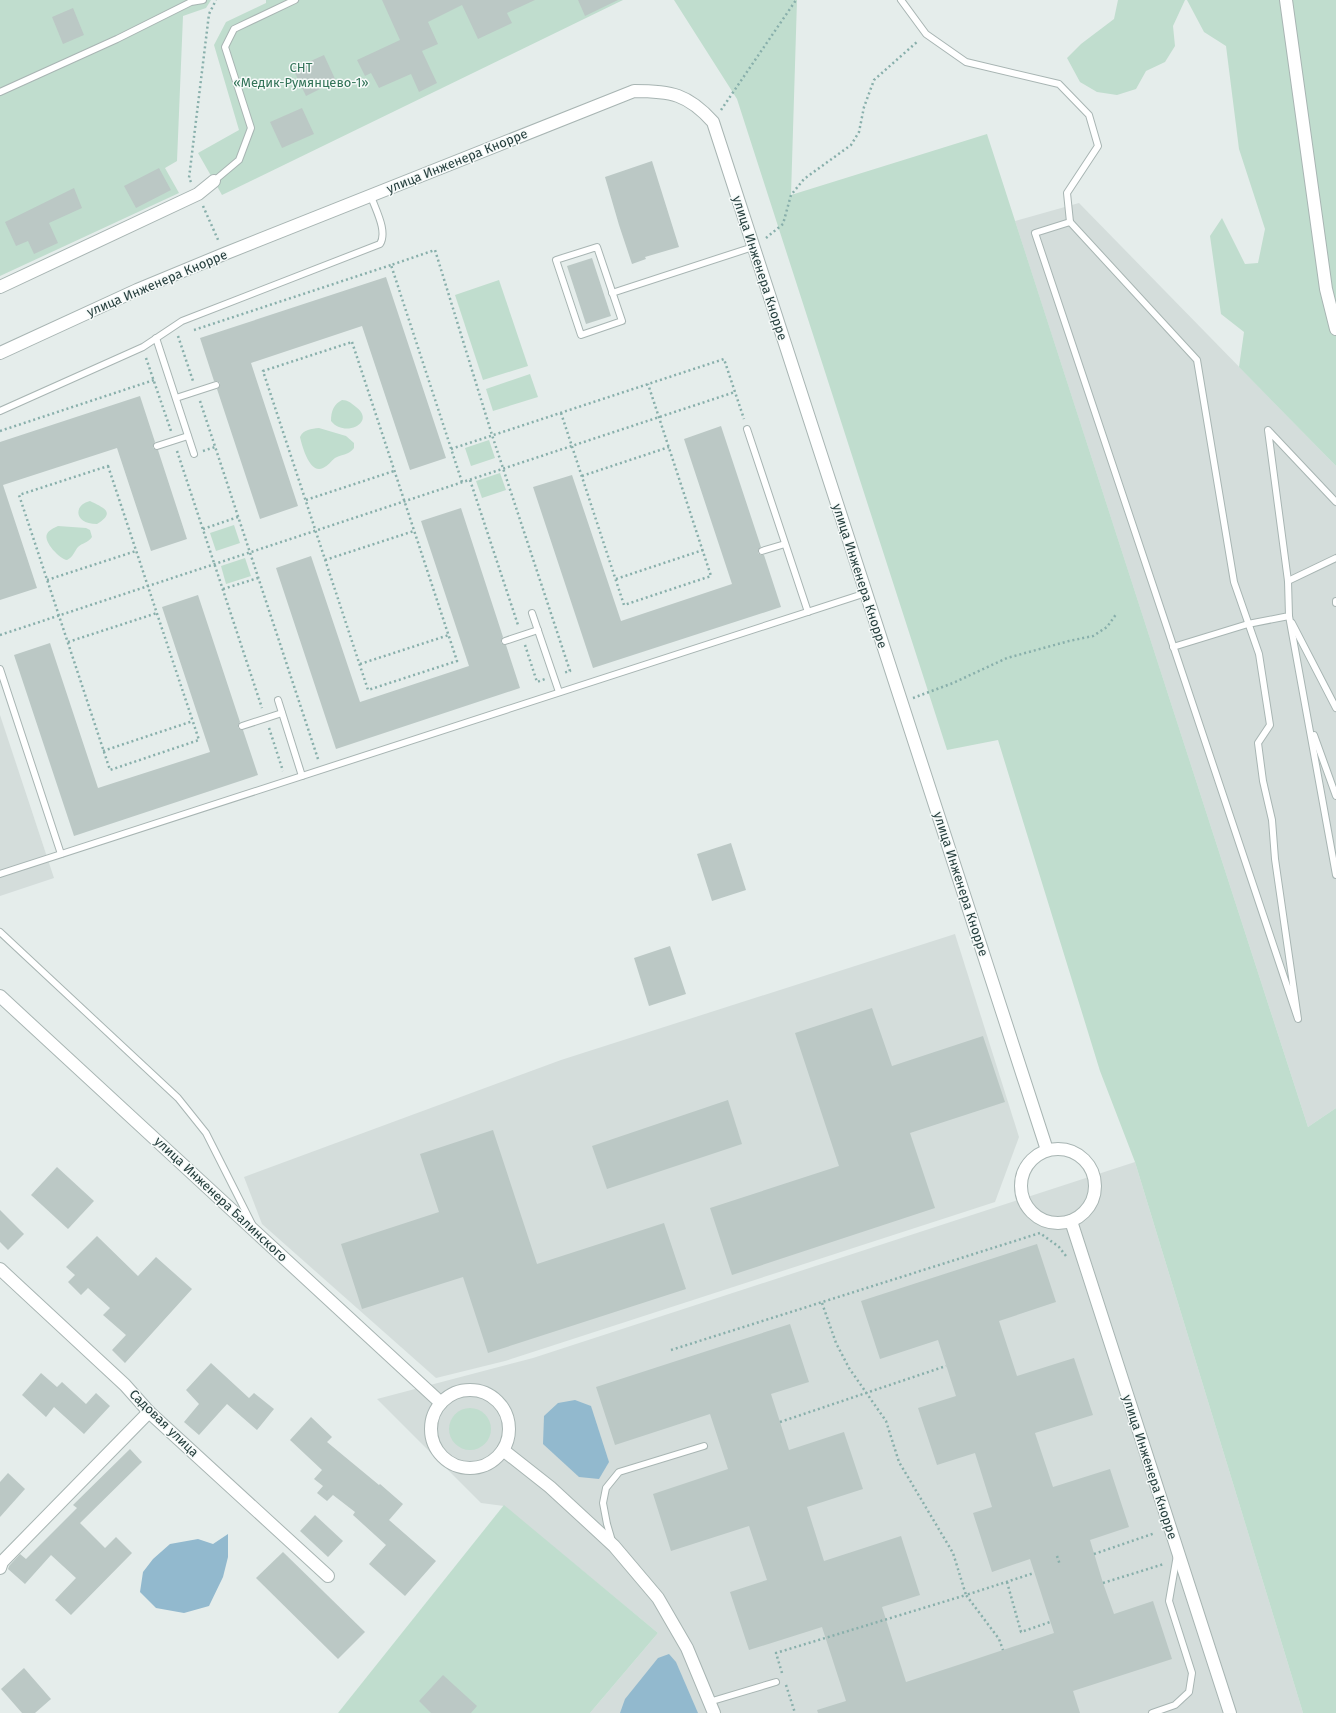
<svg xmlns="http://www.w3.org/2000/svg" width="1336" height="1713" font-family="'Fira Sans',sans-serif">
  <style>
    .built { fill: #d4dddb }
    .green { fill: #c0ddce }
    .water { fill: #92b9ce }
    .building { fill: #bbc8c5 }
    .lines { fill: none; stroke-linecap: round; stroke-linejoin: round }
    .lane-casing { stroke: #a8b5b3; stroke-width: 8 }
    .street-casing { stroke: #a8b5b3; stroke-width: 14 }
    .path { stroke: #88afab; stroke-width: 2.5; stroke-dasharray: 2 3; stroke-linecap: butt }
    .lane { stroke: #fff; stroke-width: 6 }
    .street { stroke: #fff; stroke-width: 12 }
    .labels { text-anchor: middle; dominant-baseline: central; stroke-width: 3; stroke-linejoin: round; paint-order: stroke }
    .park-label { font-size: 13px; fill: #327358; stroke: #f6faf9 }
    .street-label { font-size: 13px; fill: #253e3d; stroke: #f6faf9 }
  </style>
  <rect width="100%" height="100%" fill="#e5edeb"/>
  <!-- built -->
  <g class="built">
    <polygon points="1079,203 1336,466 1336,1108 1308,1127 1015,221"/>
    <polygon points="0,715 54,878 0,896"/>
    <polygon points="955,934 1019,1137 995,1202 505,1361 436,1378 262,1224 244,1177 561,1060"/>
    <polygon points="1135,1162 1303,1713 590,1713 658,1633 504,1506 481,1503 377,1399 533,1358"/>
  </g>
  <!-- green -->
  <g class="green">
    <polygon points="0,0 211,0 206,8 183,16 177,161 165,168 179,193 0,276"/>
    <polygon points="266,0 623,0 222,195 198,153 239,130 214,45 226,22 266,3"/>
    <polygon points="674,0 797,0 791,195 987,134 1308,1127 1336,1108 1336,1713 1303,1713 1135,1162 1100,1071 998,740 947,750 737,99"/>
    <polygon points="1118,0 1185,0 1173,26 1175,46 1165,62 1146,71 1136,89 1117,95 1097,92 1080,82 1067,58 1081,44 1114,19"/>
    <polygon points="1187,0 1336,0 1336,466 1239,367 1244,332 1221,314 1210,236 1222,218 1245,264 1258,263 1265,229 1239,149 1226,46 1204,32"/>
    <polygon points="499,280 528,366 483,380 455,295"/>
    <polygon points="530,374 538,397 493,411 486,389"/>
    <path d="M342,400C348,400 351,403 356,407C377,423 344,438 331,421C331,411 334,404 342,400Z"/>
    <path d="M319,428L346,436L354,443V448C349,455 342,454 335,458C331,461 328,466 323,468C310,475 302,446 300,437C304,429 311,429 319,428Z"/>
    <polygon points="489,440 495,458 471,466 465,448"/>
    <polygon points="500,473 506,490 482,498 476,481"/>
    <path d="M90,501C104,508 116,512 97,524C74,524 73,505 90,501Z"/>
    <polygon points="234,525 240,543 216,551 210,533"/>
    <path d="M58,526L86,528L90,530L92,537C88,543 82,543 78,547C74,552 73,557 67,560C60,559 43,542 47,534C49,530 54,528 58,526Z"/>
    <polygon points="245,558 251,576 226,584 221,566"/>
    <circle cx="470" cy="1429" r="21"/>
    <polygon points="504,1505 658,1633 590,1713 338,1713"/>
  </g>
  <!-- water -->
  <g class="water">
    <polygon points="575,1400 591,1406 609,1462 599,1479 579,1477 543,1444 544,1416 558,1403"/>
    <polygon points="228,1534 228,1557 223,1577 209,1606 184,1613 156,1608 140,1592 143,1572 153,1559 170,1544 198,1539 213,1544"/>
    <polygon points="669,1654 676,1662 698,1713 620,1713 625,1699 658,1658"/>
  </g>
  <!-- building -->
  <g class="building">
    <polygon points="382,0 535,0 507,13 512,23 478,39 462,5 428,22 438,44 422,51 437,83 419,92 411,74 379,88 371,73 365,76 357,60 400,40"/>
    <polygon points="578,0 618,0 585,16"/>
    <polygon points="73,8 84,35 63,44 52,17"/>
    <polygon points="324,55 336,81 306,96 293,69"/>
    <polygon points="302,108 314,134 282,148 270,122"/>
    <polygon points="652,161 679,247 645,257 646,259 632,264 619,225 605,177"/>
    <polygon points="159,168 171,190 136,208 124,186"/>
    <polygon points="74,188 82,208 49,223 58,243 34,254 28,241 16,246 5,222"/>
    <polygon points="592,258 611,316 586,324 567,266"/>
    <polygon points="386,277 446,458 410,470 362,326 251,363 298,506 260,519 217,389 220,386 220,383 217,381 214,381 200,338"/>
    <polygon points="140,396 155,442 153,445 153,448 158,450 187,539 151,551 117,448 3,485 37,588 0,600 0,442"/>
    <polygon points="721,426 761,547 758,550 758,553 761,555 764,555 781,607 593,668 533,487 572,475 621,621 732,584 684,439"/>
    <polygon points="461,508 503,637 501,640 501,643 506,645 520,688 336,749 276,568 311,556 360,702 469,666 421,521"/>
    <polygon points="198,595 240,722 238,725 238,728 243,730 258,775 74,836 14,655 50,643 98,788 210,752 162,607"/>
    <polygon points="731,843 746,890 712,901 697,854"/>
    <polygon points="670,946 686,994 649,1006 634,958"/>
    <polygon points="872,1008 892,1066 983,1036 1005,1102 910,1133 935,1208 732,1275 710,1208 839,1166 795,1033"/>
    <polygon points="728,1100 742,1144 607,1189 592,1146"/>
    <polygon points="493,1130 537,1264 664,1223 686,1289 488,1353 463,1277 362,1309 341,1244 439,1212 420,1154"/>
    <polygon points="57,1167 94,1201 68,1229 31,1195"/>
    <polygon points="0,1210 24,1234 8,1250 0,1242"/>
    <polygon points="97,1236 138,1276 156,1257 192,1289 125,1363 112,1350 126,1335 103,1315 110,1308 88,1288 81,1295 68,1282 75,1275 66,1267"/>
    <polygon points="1037,1244 1056,1302 999,1321 1017,1376 1074,1358 1093,1415 1035,1433 1053,1487 1110,1469 1129,1527 1090,1540 1103,1583 1114,1614 1153,1601 1172,1659 1073,1691 1080,1713 818,1713 817,1710 846,1701 822,1627 749,1650 730,1592 767,1580 749,1526 671,1551 653,1494 728,1469 710,1414 615,1445 596,1387 790,1324 809,1382 771,1394 789,1450 844,1432 863,1489 807,1507 824,1561 901,1536 920,1595 882,1607 906,1682 958,1665 1054,1633 1030,1559 992,1572 973,1513 992,1507 975,1453 937,1465 918,1408 956,1396 938,1340 880,1359 861,1301"/>
    <polygon points="211,1363 249,1398 254,1393 274,1409 257,1430 227,1404 199,1435 184,1422 199,1404 186,1390"/>
    <polygon points="41,1373 57,1387 62,1382 86,1404 96,1393 110,1406 84,1434 54,1407 46,1417 22,1395"/>
    <polygon points="311,1417 332,1437 327,1442 379,1485 380,1484 403,1504 389,1520 436,1561 405,1596 369,1564 386,1545 353,1515 355,1512 333,1495 327,1501 317,1493 323,1486 314,1479 322,1470 290,1440"/>
    <polygon points="130,1449 142,1462 80,1523 105,1548 116,1537 132,1553 71,1615 55,1600 76,1578 51,1555 25,1584 8,1569 9,1566 20,1554 26,1559 77,1508 73,1505"/>
    <polygon points="8,1473 25,1489 0,1517 0,1482"/>
    <polygon points="315,1515 343,1541 328,1557 300,1531"/>
    <polygon points="283,1552 365,1632 338,1659 256,1578"/>
    <polygon points="24,1668 51,1699 35,1713 22,1713 1,1689"/>
    <polygon points="443,1675 477,1706 471,1713 431,1713 419,1701"/>
  </g>
  <g class="lines">
    <defs>
      <g id="lane">
        <polyline points="901,0 926,34 966,62 1059,84 1089,115 1098,146 1067,193 1070,222"/>
        <polyline points="0,92 117,39 191,2 203,0"/>
        <polyline points="214,181 239,160 251,128 225,47 234,29 295,0"/>
        <polygon points="1070,222 1197,360 1234,582 1259,654 1270,725 1258,743 1263,781 1272,820 1275,859 1298,1019 1035,233"/>
        <polygon points="597,247 622,321 581,335 556,260"/>
        <polyline points="612,293 753,247"/>
        <polyline points="156,338 194,454"/>
        <polyline points="176,398 216,385"/>
        <path d="M0,411L143,347L182,321L380,244C388,231 375,209 371,196"/>
        <polyline points="747,429 808,612"/>
        <polyline points="157,446 188,436"/>
        <polyline points="762,551 785,544"/>
        <polyline points="1288,581 1336,558"/>
        <polyline points="1336,601 1336,603"/>
        <polyline points="532,613 559,692"/>
        <polyline points="1289,616 1336,875"/>
        <polyline points="1292,623 1336,708"/>
        <polyline points="505,641 538,630"/>
        <polyline points="1173,647 1248,624 1289,616 1288,581 1268,430 1336,502"/>
        <polyline points="0,669 61,854"/>
        <polyline points="278,700 302,776"/>
        <polyline points="242,726 282,713"/>
        <polyline points="1314,735 1336,796"/>
        <polyline points="0,874 866,593"/>
        <polyline points="0,932 178,1098 206,1133 252,1224"/>
        <polyline points="612,1541 607,1524 603,1503 606,1488 619,1472 704,1446"/>
        <polyline points="709,1702 776,1682"/>
        <polyline points="1152,1713 1175,1705 1189,1692 1192,1673 1169,1601 1177,1555"/>
      </g>
      <g id="street">
        <polyline points="1286,0 1326,289 1336,329"/>
        <polyline points="0,287 198,194 214,181"/>
        <path d="M0,353L137,290L224,254L634,91C671,91 688,94 713,122L1047,1150"/>
        <polyline points="0,996 441,1403"/>
        <circle cx="1058" cy="1186" r="37"/>
        <polyline points="1071,1221 1230,1713"/>
        <polyline points="0,1269 125,1385 149,1412 328,1576"/>
        <circle cx="470" cy="1429" r="39"/>
        <polyline points="503,1450 550,1487 614,1546 658,1598 687,1648 714,1713"/>
        <polyline points="0,1568 2,1562 149,1412"/>
      </g>
    </defs>
    <!-- lane casing -->
    <use href="#lane" class="lane-casing"/>
    <!-- street casing -->
    <use href="#street" class="street-casing"/>
    <!-- path -->
    <g class="path">
      <polyline points="721,110 796,0"/>
      <polyline points="191,182 189,178 209,14 216,0"/>
      <polyline points="203,206 219,242"/>
      <polyline points="766,238 783,224 791,195 804,179 851,145 859,132 864,107 874,80 918,41"/>
      <polyline points="194,330 391,265"/>
      <polyline points="178,336 193,381"/>
      <polygon points="352,342 457,661 368,690 263,371"/>
      <polyline points="146,358 171,431"/>
      <polyline points="200,401 318,759"/>
      <polyline points="561,413 624,605 711,576 648,384"/>
      <polyline points="0,431 154,380"/>
      <polyline points="451,449 724,359 744,419"/>
      <polyline points="177,451 262,708"/>
      <polyline points="203,451 215,447"/>
      <polygon points="108,466 199,740 110,770 19,495"/>
      <polyline points="582,476 669,447"/>
      <polyline points="470,480 518,625"/>
      <polyline points="462,482 391,265 435,250 492,435 570,671 563,673"/>
      <polyline points="306,500 394,471"/>
      <polyline points="203,529 238,517"/>
      <polyline points="325,560 414,531"/>
      <polyline points="616,579 703,550"/>
      <polyline points="47,580 136,551"/>
      <polyline points="223,589 258,578"/>
      <polyline points="0,635 735,392"/>
      <polyline points="68,642 157,613"/>
      <polyline points="525,645 537,682 545,679"/>
      <polyline points="360,664 449,635"/>
      <polyline points="913,698 953,683 1007,658 1069,641 1093,636 1107,627 1117,613"/>
      <polyline points="269,728 283,771"/>
      <polyline points="103,751 193,721"/>
      <polyline points="822,1303 836,1343 849,1368 886,1421 899,1462 953,1553 966,1595 1034,1573"/>
      <polyline points="671,1350 1040,1233 1059,1247 1066,1256"/>
      <polyline points="780,1422 946,1366"/>
      <polyline points="1094,1554 1155,1533"/>
      <polyline points="1057,1556 1060,1565"/>
      <polyline points="1007,1582 1021,1632 1050,1622"/>
      <polyline points="1103,1583 1164,1564"/>
      <polyline points="782,1673 776,1653 966,1595 999,1639 1003,1650"/>
      <polyline points="786,1685 795,1713"/>
    </g>
    <!-- lane -->
    <use href="#lane" class="lane"/>
    <!-- street -->
    <use href="#street" class="street"/>
  </g>
  <g class="labels">
    <!-- park labels -->
    <g class="park-label">
      <text x="301" y="67">СНТ<tspan x="301" dy="15">«Медик-Румянцево-1»</tspan></text>
    </g>
    <!-- street labels -->
    <g class="street-label">
      <text transform="translate(457 161) rotate(-22)">улица Инженера Кнорре</text>
      <text transform="translate(760 268) rotate(72)">улица Инженера Кнорре</text>
      <text transform="translate(157 283) rotate(-23)">улица Инженера Кнорре</text>
      <text transform="translate(860 576) rotate(72)">улица Инженера Кнорре</text>
      <text transform="translate(961 884) rotate(72)">улица Инженера Кнорре</text>
      <text transform="translate(221 1199) rotate(43)">улица Инженера Балинского</text>
      <text transform="translate(164 1423) rotate(44)">Садовая улица</text>
      <text transform="translate(1150 1467) rotate(72)">улица Инженера Кнорре</text>
    </g>
  </g>
</svg>
